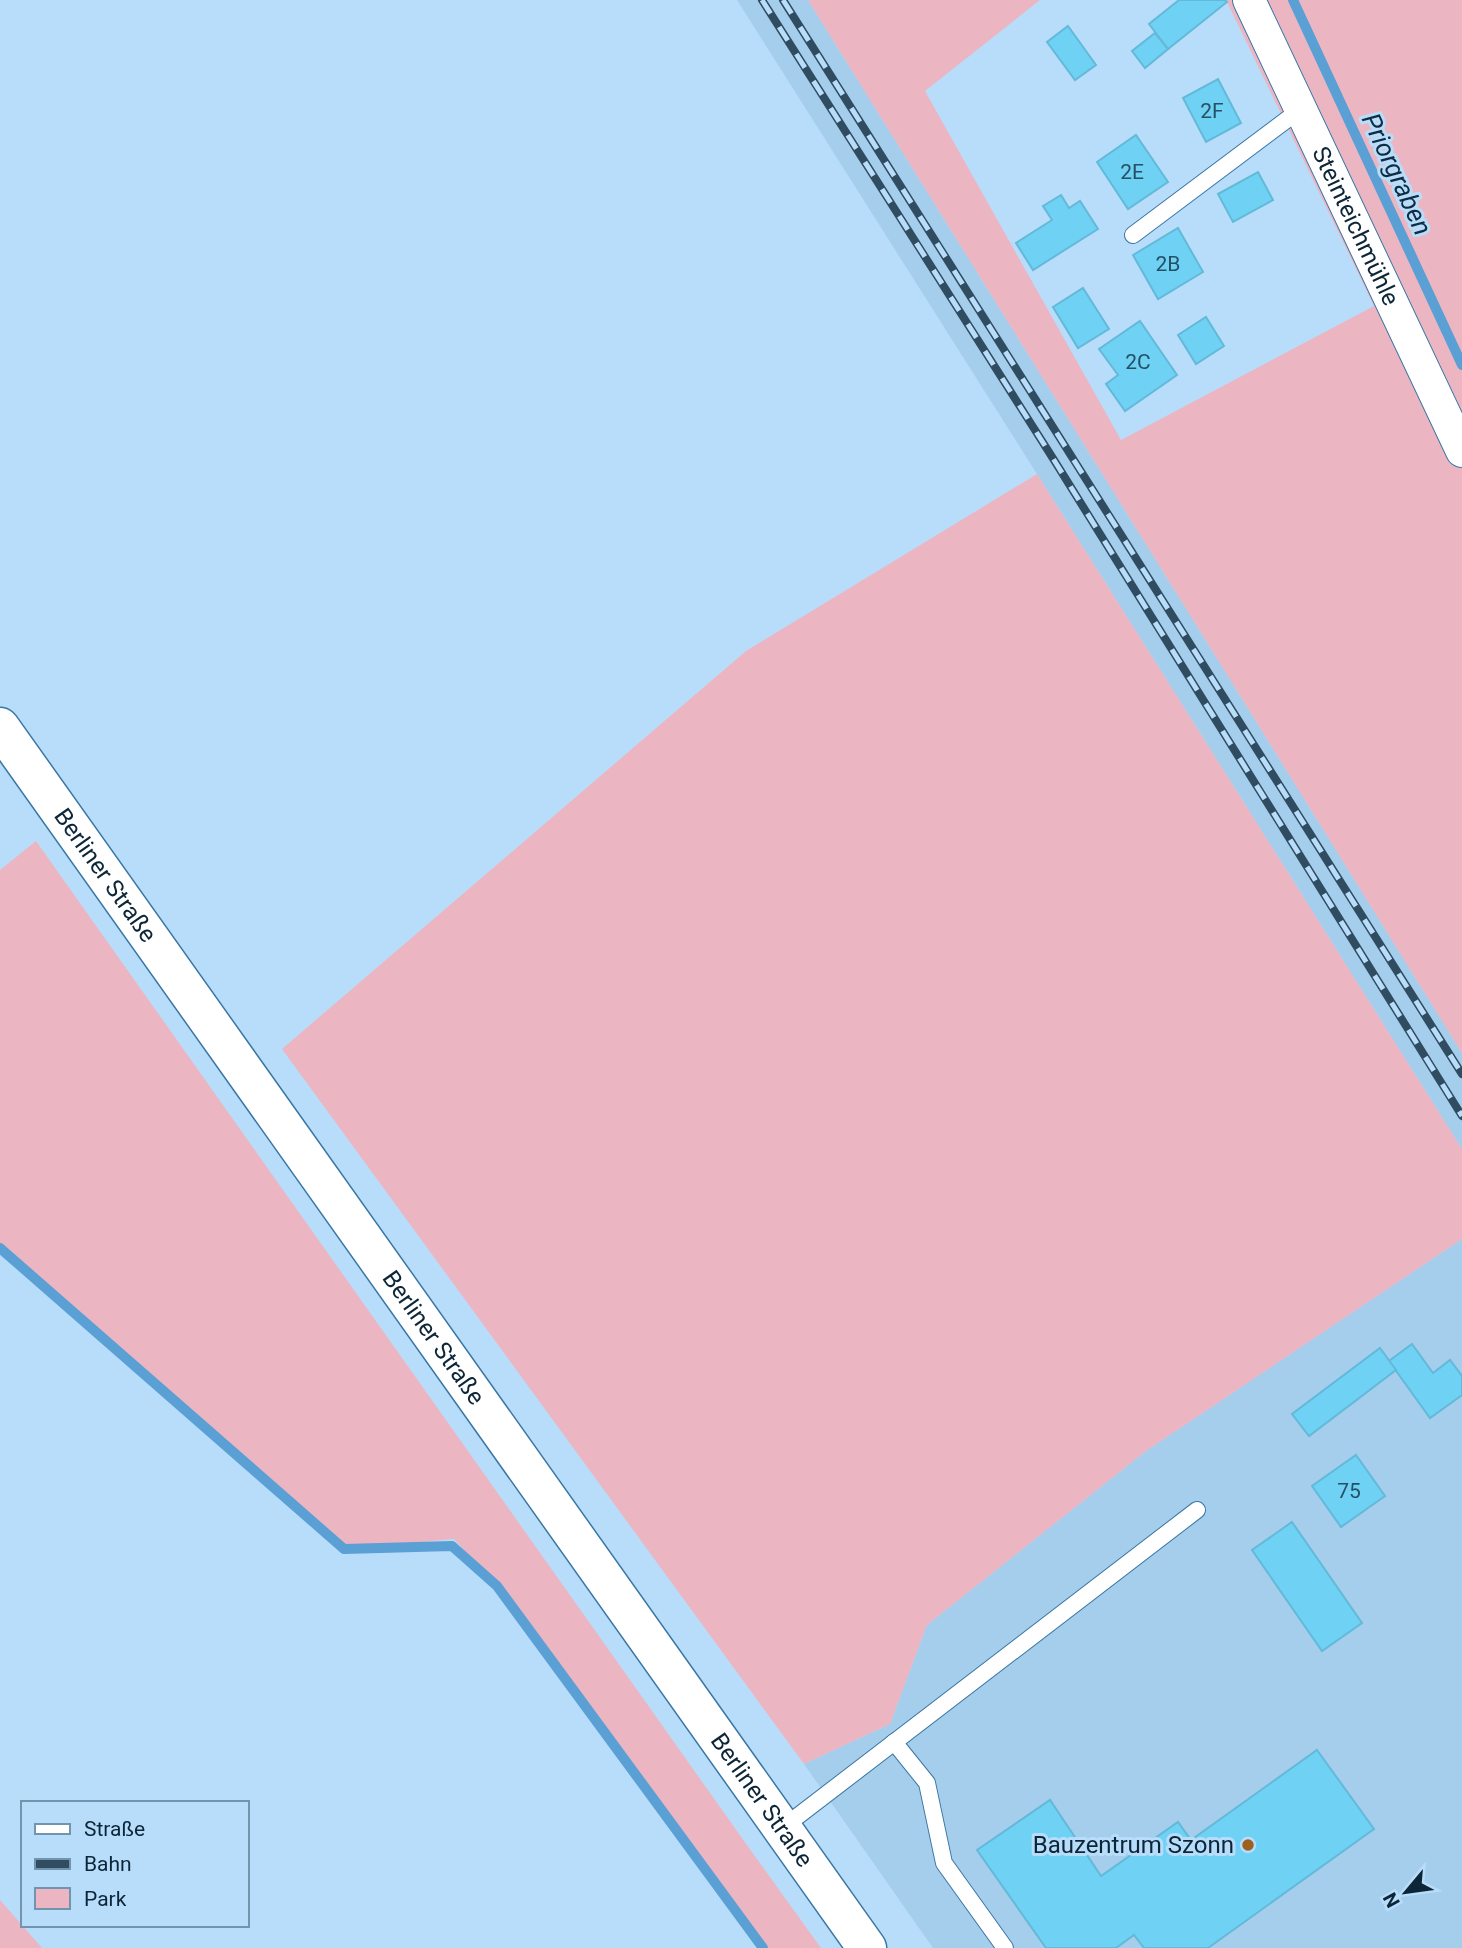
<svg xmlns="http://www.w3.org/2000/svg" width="1462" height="1948" font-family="Roboto,sans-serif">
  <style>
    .built { fill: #a5cdec }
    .green { fill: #ecb5c2 }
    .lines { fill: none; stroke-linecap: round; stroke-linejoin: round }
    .stream { stroke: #5ba0d5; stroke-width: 10 }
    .building { fill: #6fd2f5; stroke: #63b9d8; stroke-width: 2 }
    .lane-casing { stroke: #3a77a3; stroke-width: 18 }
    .street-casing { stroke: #3a77a3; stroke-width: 34 }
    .secondary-casing { stroke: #3a77a3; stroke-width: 41 }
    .lane { stroke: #fff; stroke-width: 16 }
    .street { stroke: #fff; stroke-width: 32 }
    .secondary { stroke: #fff; stroke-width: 38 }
    .rail-casing { stroke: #304c61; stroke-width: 8 }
    .rail { stroke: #b8ddfb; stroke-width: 5; stroke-dasharray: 16; stroke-linecap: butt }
    .poi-dot { fill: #9c6021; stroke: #b8ddfb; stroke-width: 2.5 }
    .labels { text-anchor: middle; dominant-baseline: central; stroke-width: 6; stroke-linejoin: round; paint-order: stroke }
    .number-label { font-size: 21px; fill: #255167 }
    .street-label { font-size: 24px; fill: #0c2638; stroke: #b8ddfb }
    .poi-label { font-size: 24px; fill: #0c2638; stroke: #b8ddfb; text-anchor: end }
    .water-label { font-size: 26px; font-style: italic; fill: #0e2c42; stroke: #b8ddfb }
  </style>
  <rect width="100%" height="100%" fill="#b8ddfb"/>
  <!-- built -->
  <g class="built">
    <polygon points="737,0 808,0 1462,1053 1462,1149 1037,474"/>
    <polygon points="1462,1239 1462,1948 933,1948 804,1764 890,1724 927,1625 1146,1451"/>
  </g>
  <!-- green -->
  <g class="green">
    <polygon points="808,0 1040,0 925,91 1121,440 1374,306 1226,0 1462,0 1462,1053"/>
    <polygon points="1037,474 1462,1149 1462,1239 1146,1451 927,1625 890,1724 804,1764 282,1049 746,651"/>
    <polygon points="36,841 749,1848 821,1948 763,1948 497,1586 454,1539 344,1549 0,1244 0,870"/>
    <polygon points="0,1900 42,1948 0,1948"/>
  </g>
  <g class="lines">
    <!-- stream -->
    <g class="stream">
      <polyline points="1293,0 1462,365"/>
      <polyline points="0,1248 344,1549 452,1546 497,1586 763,1948"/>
    </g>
  </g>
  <!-- building -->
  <g class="building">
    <polygon points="1179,0 1225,0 1227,2 1168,49 1149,24"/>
    <polygon points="1068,26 1096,65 1075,80 1047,42"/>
    <polygon points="1155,33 1168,49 1145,68 1132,51"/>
    <polygon points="1218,79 1241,123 1206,142 1183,98"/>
    <polygon points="1136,135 1168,182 1128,209 1097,162"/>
    <polygon points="1258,172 1273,200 1233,222 1218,194"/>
    <polygon points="1061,195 1069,208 1080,201 1098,229 1033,270 1016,243 1052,220 1043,206"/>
    <polygon points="1178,228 1203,272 1158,299 1133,255"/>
    <polygon points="1083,288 1109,329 1078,348 1053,307"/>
    <polygon points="1206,317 1224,346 1196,364 1178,335"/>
    <polygon points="1140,321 1177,375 1125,411 1106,384 1118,375 1099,349"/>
    <polygon points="1412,1344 1433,1373 1450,1360 1462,1376 1462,1395 1430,1418 1389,1361"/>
    <polygon points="1380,1348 1396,1370 1309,1436 1292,1414"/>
    <polygon points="1356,1455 1385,1496 1341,1527 1312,1486"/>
    <polygon points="1292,1522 1362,1623 1322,1651 1252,1550"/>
    <polygon points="1317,1750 1374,1829 1208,1948 1144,1948 1134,1935 1116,1948 1046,1948 977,1850 1050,1800 1101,1876 1178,1822 1191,1840"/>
  </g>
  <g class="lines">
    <defs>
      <g id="lane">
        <polyline points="1133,235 1301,109"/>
        <polyline points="894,1742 927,1783 944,1863 1005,1948"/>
        <polyline points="781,1829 1197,1510"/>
      </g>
      <g id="street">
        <path id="s1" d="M1249,0L1462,451"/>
      </g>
      <g id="secondary">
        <path id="s2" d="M0,727L867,1948"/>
      </g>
    </defs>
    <!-- lane casing -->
    <use href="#lane" class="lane-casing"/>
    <!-- street casing -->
    <use href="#street" class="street-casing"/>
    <!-- secondary casing -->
    <use href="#secondary" class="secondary-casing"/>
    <!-- lane -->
    <use href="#lane" class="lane"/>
    <!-- street -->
    <use href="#street" class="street"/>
    <!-- secondary -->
    <use href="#secondary" class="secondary"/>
    <defs>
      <g id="rail">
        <polyline points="762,0 1054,460 1462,1116"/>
        <polyline points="783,0 1462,1074"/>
      </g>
    </defs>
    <!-- rail casing -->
    <use href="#rail" class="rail-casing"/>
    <!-- rail -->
    <use href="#rail" class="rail"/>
  </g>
  <!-- markers -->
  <circle class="poi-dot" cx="1248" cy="1845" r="7"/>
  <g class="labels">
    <!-- number labels -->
    <g class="number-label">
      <text x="1212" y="111">2F</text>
      <text x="1132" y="172">2E</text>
      <text x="1168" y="264">2B</text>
      <text x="1138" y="362">2C</text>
      <text x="1349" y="1491">75</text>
    </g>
    <!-- street labels -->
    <g class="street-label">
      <text stroke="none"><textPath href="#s1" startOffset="250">Steinteichmühle</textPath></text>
      <text stroke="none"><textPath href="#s2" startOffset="182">Berliner Straße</textPath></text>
      <text stroke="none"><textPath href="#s2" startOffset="749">Berliner Straße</textPath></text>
      <text stroke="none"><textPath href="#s2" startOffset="1316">Berliner Straße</textPath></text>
    </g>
    <!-- poi labels -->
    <g class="poi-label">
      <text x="1234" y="1845">Bauzentrum Szonn</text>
    </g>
    <!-- water labels -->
    <g class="water-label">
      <text transform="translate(1397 174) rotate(65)">Priorgraben</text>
    </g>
  </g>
  <!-- legend -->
  <rect x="21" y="1801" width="228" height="126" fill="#b8ddfb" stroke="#7394ad" stroke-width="2"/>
  <rect x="35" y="1824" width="35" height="10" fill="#ffffff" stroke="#7394ad" stroke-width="2"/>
  <text x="84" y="1836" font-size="21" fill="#0c2638">Straße</text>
  <rect x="35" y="1859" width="35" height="10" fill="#304c61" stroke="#7394ad" stroke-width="2"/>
  <text x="84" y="1871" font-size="21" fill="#0c2638">Bahn</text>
  <rect x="35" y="1888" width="35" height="21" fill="#ecb5c2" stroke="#7394ad" stroke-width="2"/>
  <text x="84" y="1906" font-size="21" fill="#0c2638">Park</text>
  <!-- north arrow -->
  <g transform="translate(1406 1892) rotate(241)" stroke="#b8ddfb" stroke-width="5" paint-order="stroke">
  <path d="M0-5L12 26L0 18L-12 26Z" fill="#0c2638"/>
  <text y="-10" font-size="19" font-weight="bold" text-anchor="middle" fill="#0c2638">N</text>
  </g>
</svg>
